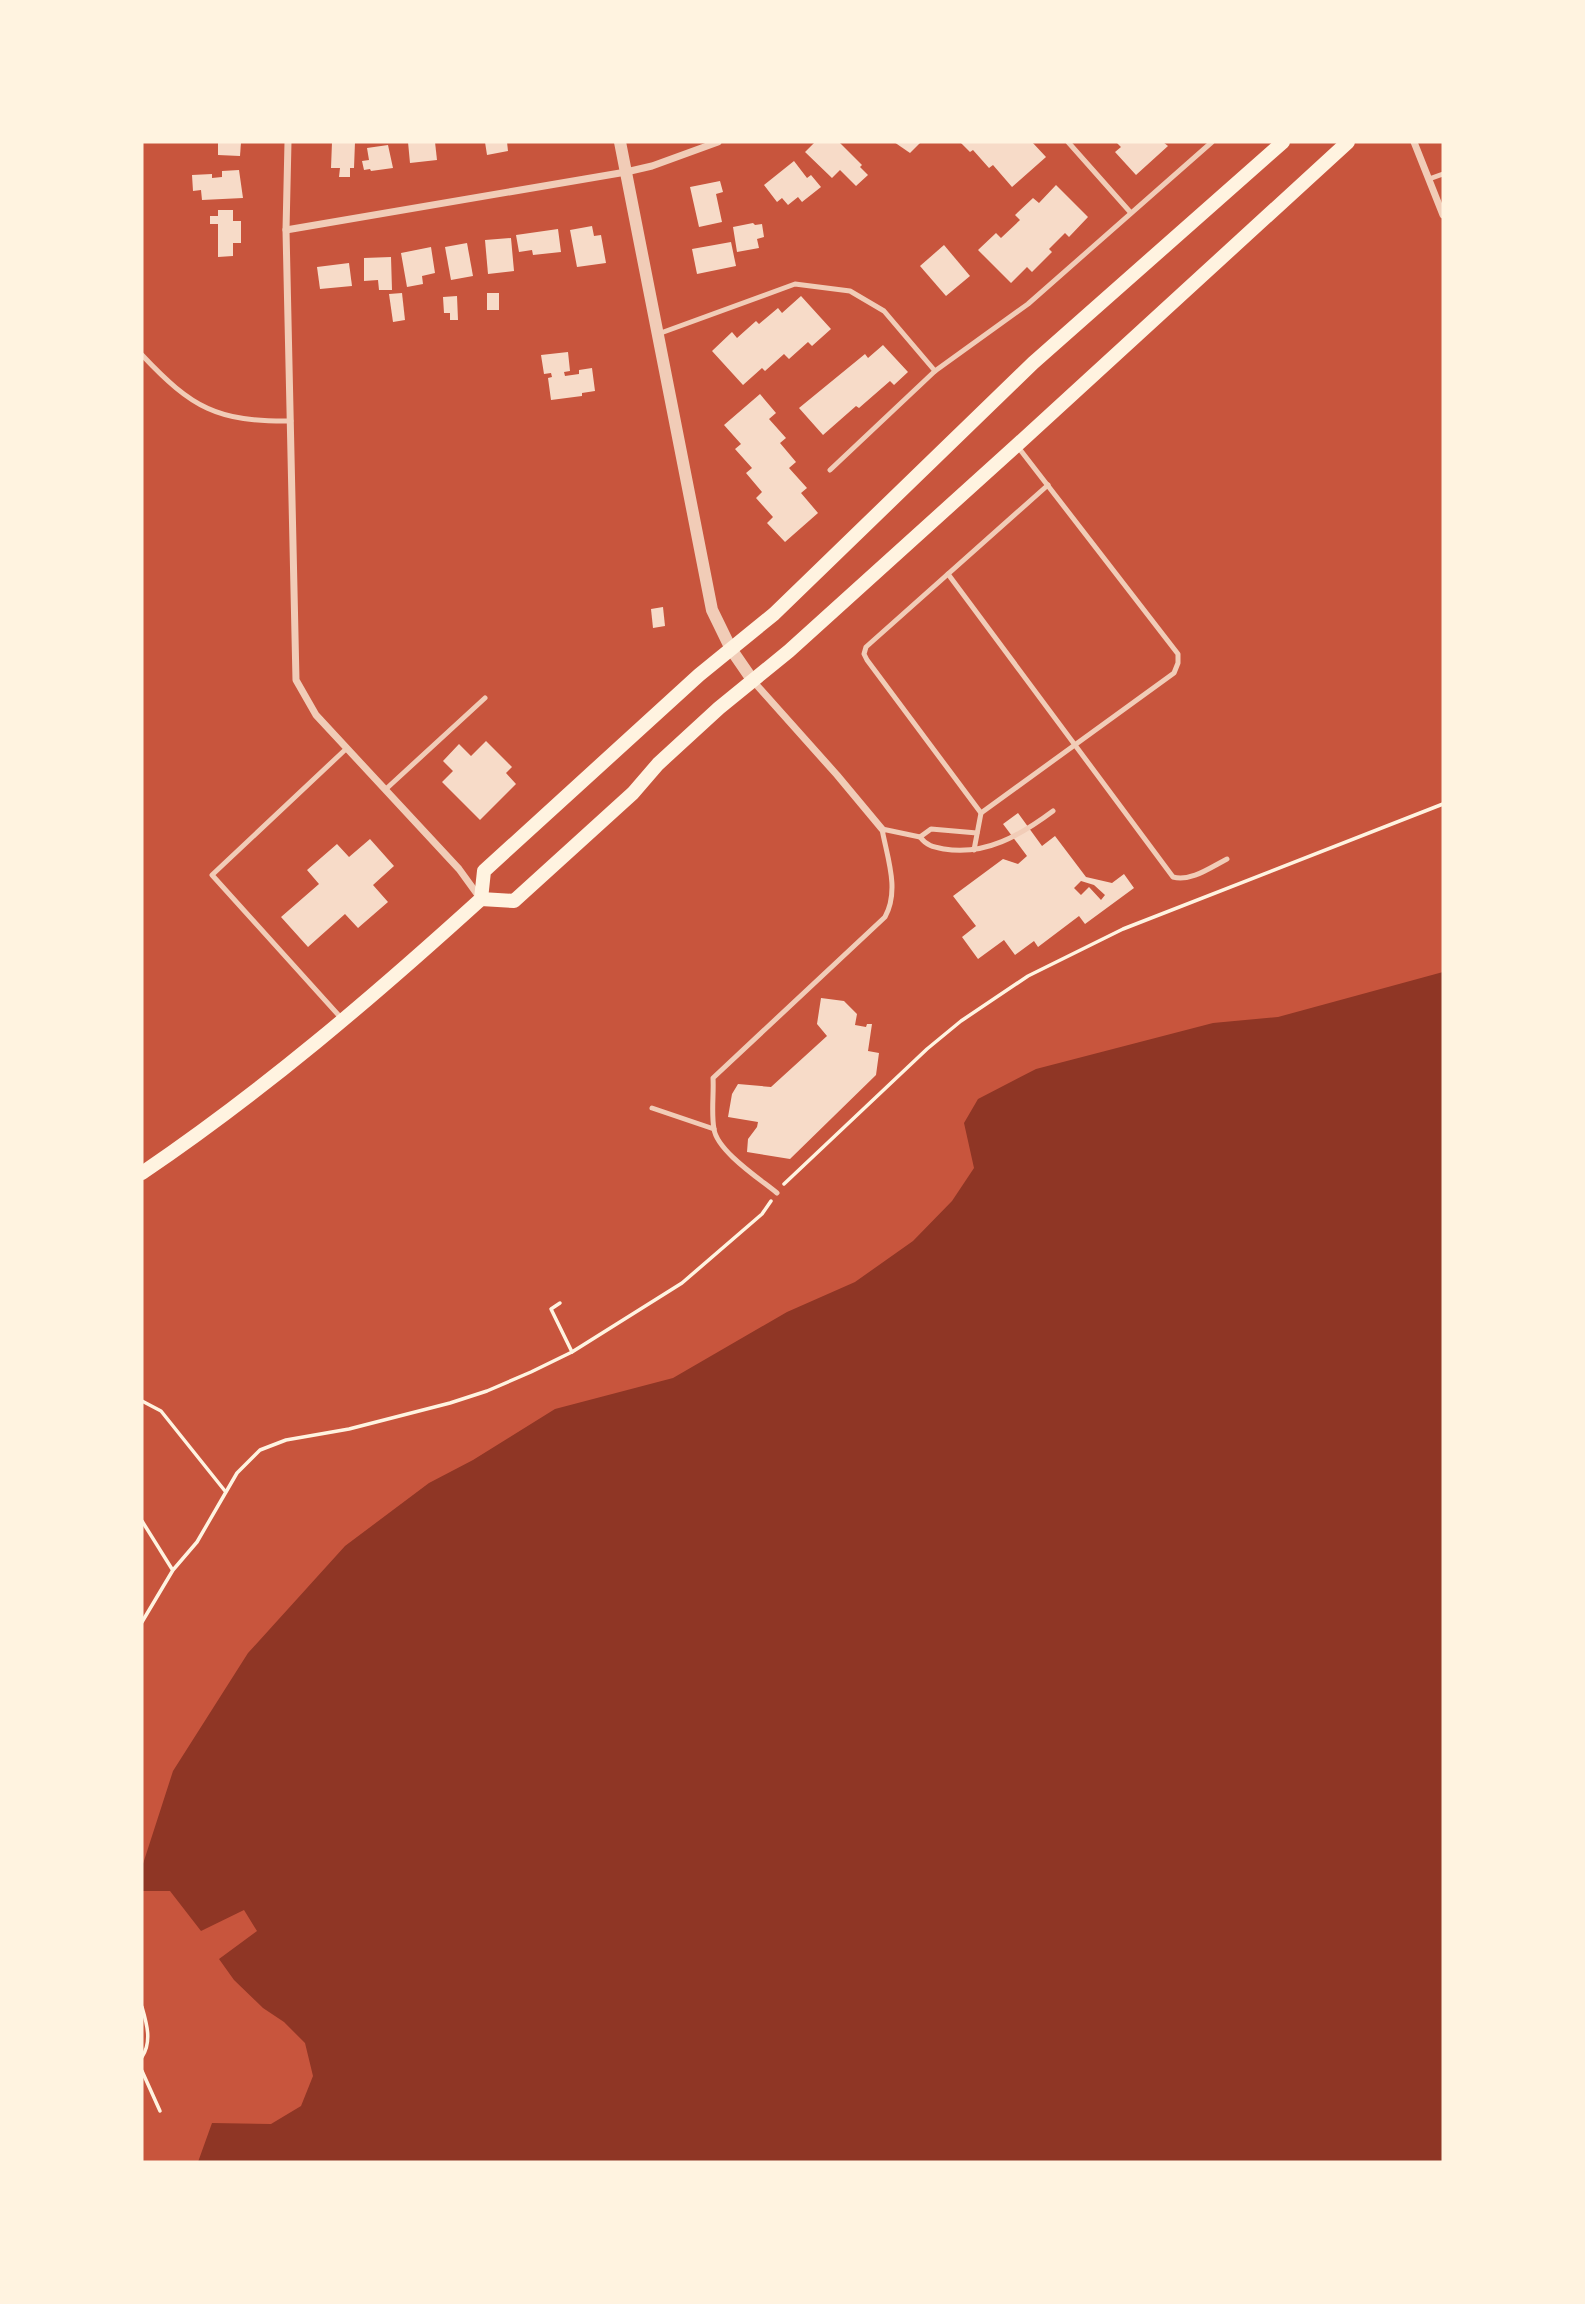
<svg xmlns="http://www.w3.org/2000/svg" width="1585" height="2304" font-family="'IBM Plex Serif',serif">
  <style>
    .water { fill: #8f3625 }
    .building { fill: #f7dbc8; fill-rule: evenodd }
    .lines { fill: none; stroke-linecap: round; stroke-linejoin: round }
    .path { stroke: #fff3e0; stroke-width: 3.5 }
    .service { stroke: #f1ccb7; stroke-width: 5 }
    .minor { stroke: #f1ccb7; stroke-width: 7 }
    .tertiary { stroke: #f1ccb7; stroke-width: 12 }
    .secondary { stroke: #fff3e0; stroke-width: 14 }
  </style>
  <rect width="100%" height="100%" fill="#c8553d"/>
  <!-- water -->
  <polygon class="water" points="1443,972 1443,2162 198,2162 212,2123 271,2124 301,2106 313,2076 305,2043 284,2022 263,2008 234,1980 219,1959 257,1931 244,1910 201,1931 170,1891 143,1891 142,1867 173,1771 248,1653 345,1546 429,1483 473,1460 555,1409 673,1378 787,1312 855,1282 913,1241 952,1201 974,1168 964,1123 978,1099 1036,1069 1213,1023 1278,1017"/>
  <!-- building -->
  <g class="building">
    <polygon points="218,142 241,142 240,156 218,155"/>
    <polygon points="332,142 355,142 354,168 350,168 350,177 339,177 340,168 331,168"/>
    <polygon points="408,142 435,142 437,160 410,163"/>
    <polygon points="485,142 507,142 508,151 487,155"/>
    <polygon points="815,142 839,142 862,165 860,167 868,175 856,186 840,170 832,178 805,152"/>
    <polygon points="894,142 921,142 910,153"/>
    <polygon points="960,142 1032,142 1046,157 1012,187 993,165 989,168 973,150 970,152"/>
    <polygon points="1116,142 1163,142 1168,146 1136,175 1115,152 1121,147"/>
    <polygon points="388,145 393,168 371,171 370,169 364,170 362,161 369,160 367,148"/>
    <polygon points="794,161 807,178 811,175 821,187 802,202 798,197 788,205 782,198 777,202 764,185"/>
    <polygon points="239,170 243,198 202,200 201,190 193,191 192,175 212,174 212,178 222,177 222,171"/>
    <polygon points="720,181 723,192 716,194 722,222 699,227 690,187"/>
    <polygon points="1056,185 1088,217 1069,237 1065,233 1049,249 1052,252 1032,272 1027,267 1011,283 978,250 996,233 1001,238 1020,220 1015,215 1033,198 1039,203"/>
    <polygon points="218,210 233,210 233,221 241,221 241,243 233,243 233,256 218,257 218,224 210,224 210,216 218,216"/>
    <polygon points="753,223 755,225 762,224 764,237 757,239 759,248 737,252 733,227"/>
    <polygon points="592,226 594,236 601,235 606,263 577,267 570,230"/>
    <polygon points="558,229 561,252 533,255 532,250 519,252 516,235"/>
    <polygon points="511,238 514,271 488,274 485,240"/>
    <polygon points="731,242 736,266 697,274 692,249"/>
    <polygon points="467,243 473,276 451,280 445,247"/>
    <polygon points="944,245 970,276 946,296 920,266"/>
    <polygon points="431,247 435,273 422,276 423,284 407,287 401,253"/>
    <polygon points="391,257 392,290 379,290 378,280 364,281 364,258"/>
    <polygon points="349,263 352,286 320,289 317,267"/>
    <polygon points="402,293 405,320 393,322 389,294"/>
    <rect x="487" y="293" width="12" height="17"/>
    <polygon points="457,296 458,320 450,320 450,313 444,313 443,297"/>
    <polygon points="801,296 831,329 812,346 808,342 789,359 784,354 765,371 762,368 743,385 712,351 732,332 737,338 756,321 759,324 778,308 782,313"/>
    <polygon points="883,345 908,372 894,385 890,381 859,408 856,406 823,435 799,408 865,354 868,358"/>
    <polygon points="568,352 570,371 564,372 565,376 579,374 579,370 592,368 595,391 582,393 582,396 551,400 548,378 552,377 551,373 544,374 541,355"/>
    <polygon points="760,394 776,413 769,419 786,438 780,443 796,462 789,468 807,488 801,493 818,513 785,542 767,523 773,517 756,498 762,492 746,473 752,468 735,449 741,444 724,425"/>
    <polygon points="663,607 665,626 653,628 651,609"/>
    <polygon points="486,741 512,767 506,773 516,784 480,820 442,782 453,771 443,761 459,744 471,756"/>
    <path d="M1018,813L1042,846L1055,836L1086,877L1112,883L1124,874L1134,888L1085,924L1079,916L1038,947L1034,941L1015,955L1004,940L978,959L962,937L976,926L953,896L1003,859L1018,864L1027,856L1003,824ZM1081,881L1094,885L1105,895L1101,900L1089,887L1081,895L1074,888Z"/>
    <polygon points="370,839 394,866 373,885 388,902 358,928 345,914 308,947 281,917 319,884 307,870 337,844 349,857"/>
    <polygon points="821,998 844,1001 857,1014 855,1025 866,1027 867,1024 872,1024 868,1051 879,1053 876,1075 790,1159 747,1152 748,1139 757,1127 758,1122 728,1117 732,1094 738,1084 771,1087 827,1036 817,1024"/>
  </g>
  <g class="lines">
    <!-- path -->
    <g class="path">
      <polyline points="784,1184 927,1049 961,1021 1028,976 1123,929 1443,804"/>
      <polyline points="560,1303 551,1309 572,1352"/>
      <polyline points="142,1401 161,1411 225,1491"/>
      <polyline points="142,1521 172,1569"/>
      <polyline points="142,1622 173,1570 197,1542 237,1473 260,1450 286,1440 349,1429 450,1403 487,1391 531,1372 572,1352 682,1283 762,1214 771,1201"/>
      <path d="M142,2007C147,2024 152,2042 142,2057"/>
      <polyline points="142,2071 160,2111"/>
    </g>
    <!-- service -->
    <g class="service">
      <polyline points="1068,142 1131,213"/>
      <polyline points="1429,179 1443,174"/>
      <polyline points="658,334 795,284 850,291 884,311 935,371"/>
      <path d="M142,355C192,408 217,422 291,421"/>
      <polyline points="830,470 935,371 1028,304 1212,142"/>
      <path d="M948,574L1173,877C1191,882 1211,867 1227,859"/>
      <polyline points="386,789 485,698"/>
      <polyline points="981,813 867,660 864,654 866,647 1048,485"/>
      <path d="M977,833L931,829L920,837C927,846 933,847 944,849C985,856 1021,835 1053,811"/>
      <polyline points="974,850 981,813 1174,673 1178,663 1178,654 1018,447"/>
      <polyline points="342,1019 212,875 347,748"/>
      <polyline points="652,1108 714,1129"/>
      <path d="M777,1193C760,1179 717,1151 714,1129C711,1113 714,1094 713,1078L885,917C900,890 887,857 882,829L920,837"/>
    </g>
    <!-- minor -->
    <g class="minor">
      <polyline points="288,142 286,230 296,680 316,715 459,869 480,898"/>
      <polyline points="1414,142 1443,215"/>
      <polyline points="286,230 626,172 652,166 718,142"/>
      <polyline points="753,681 837,775 882,829"/>
    </g>
    <!-- tertiary -->
    <polyline class="tertiary" points="620,142 712,610 731,649 753,681"/>
    <!-- secondary -->
    <g class="secondary">
      <polyline points="481,899 514,901 633,793 658,764 719,708 789,651 1017,445 1348,142"/>
      <path d="M142,1173C263,1091 373,997 481,899L484,871L699,675L774,614L1033,363L1283,142"/>
    </g>
  </g>
  <!-- border -->
  <rect width="1585" height="2304" fill="none" stroke="#fff3e0" stroke-width="287"/>
</svg>
